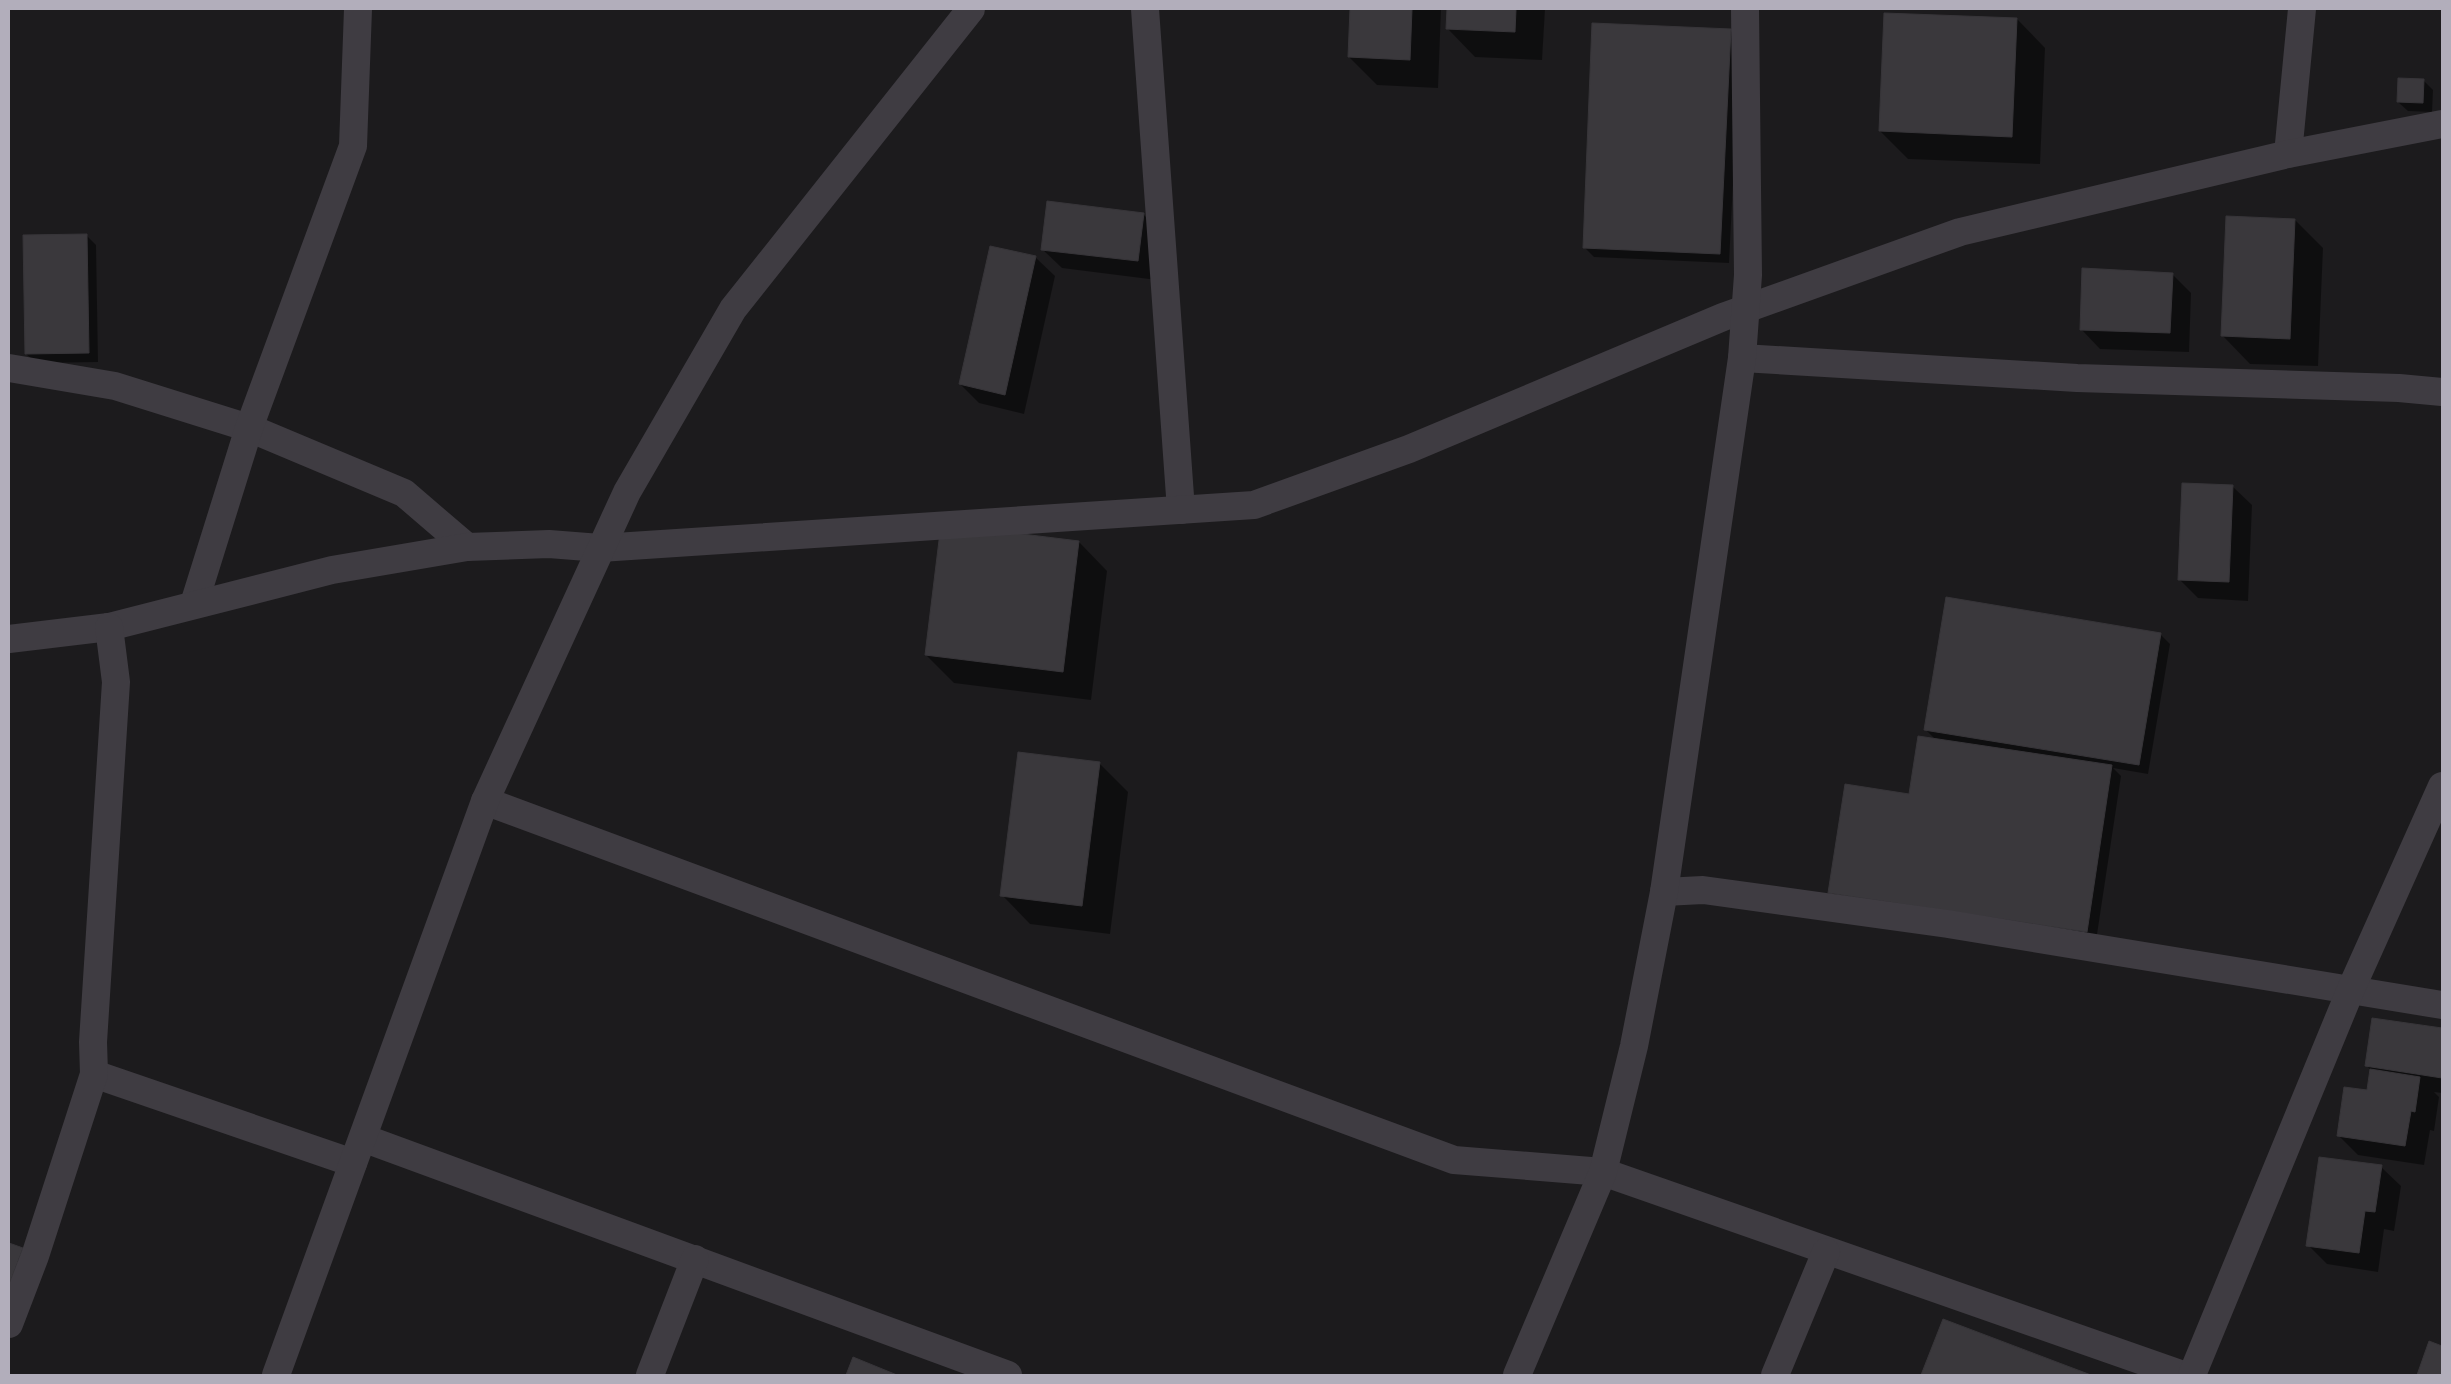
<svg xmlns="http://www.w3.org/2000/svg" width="2451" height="1384" font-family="'Titillium Web',sans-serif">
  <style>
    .shadow { fill: #0007 }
    .building { fill: #3a383c; stroke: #373539 }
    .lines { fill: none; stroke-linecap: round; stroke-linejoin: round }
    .street { stroke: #3f3c42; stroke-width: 28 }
  </style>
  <rect width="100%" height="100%" fill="#1c1b1d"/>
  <!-- shadow -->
  <g class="shadow">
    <polygon points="1351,9 1441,9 1438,88 1377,85 1349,57"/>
    <polygon points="1448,9 1545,9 1542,60 1475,57 1447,28"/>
    <polygon points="2017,19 2045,48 2040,164 1908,159 1880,131"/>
    <polygon points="1730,30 1740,40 1729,263 1594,257 1584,247"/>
    <polygon points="2423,80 2433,90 2432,112 2408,111 2398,102"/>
    <polygon points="1143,214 1162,233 1157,280 1062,268 1042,249"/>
    <polygon points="2295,220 2323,248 2318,366 2250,364 2222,335"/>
    <polygon points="86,235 96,245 98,362 36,363 26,354"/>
    <polygon points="1035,257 1055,276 1024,414 979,403 960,384"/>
    <polygon points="2172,274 2191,293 2189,352 2100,349 2081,329"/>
    <polygon points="2232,486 2252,505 2248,601 2198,598 2179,579"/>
    <polygon points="1079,542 1107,571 1091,700 954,683 926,655"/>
    <polygon points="2160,634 2170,644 2148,774 2113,768 2121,776 2096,941 1839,902 1829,892 1910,795 1936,740 1925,729"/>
    <polygon points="1099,763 1128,792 1110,934 1030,924 1002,895"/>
    <polygon points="2373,1019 2442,1030 2442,1093 2434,1092 2439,1097 2434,1131 2430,1130 2424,1165 2358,1155 2338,1135 2368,1092 2371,1070 2366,1065"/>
    <polygon points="2381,1167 2401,1186 2394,1231 2384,1229 2378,1272 2327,1264 2308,1245"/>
    <polygon points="9,1244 22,1249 31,1259 9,1318"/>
    <polygon points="1944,1320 2088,1375 1923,1375"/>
    <polygon points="2430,1343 2442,1347 2442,1375 2418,1375"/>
  </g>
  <!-- building -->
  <g class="building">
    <polygon points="1350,9 1412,9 1410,60 1348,57"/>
    <polygon points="1447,9 1516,9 1515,32 1446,29"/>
    <polygon points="1884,13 2017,18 2012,137 1879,131"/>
    <polygon points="1592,23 1731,29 1720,254 1583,248"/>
    <polygon points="2398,78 2424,79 2423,103 2397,102"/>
    <polygon points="1047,201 1144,213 1138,261 1041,250"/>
    <polygon points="2226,216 2295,219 2290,339 2221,336"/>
    <polygon points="87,234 89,353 25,354 23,235"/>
    <polygon points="990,246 1036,256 1005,395 959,384"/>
    <polygon points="2082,268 2173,273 2170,333 2080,330"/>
    <polygon points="2182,483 2233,485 2229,582 2178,580"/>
    <polygon points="941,524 1079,541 1063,672 925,655"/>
    <polygon points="1946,597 2161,633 2139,765 1924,730"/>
    <polygon points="1918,736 2112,765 2087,932 1828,893 1845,784 1909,794"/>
    <polygon points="1018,752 1100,762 1082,906 1000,896"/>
    <polygon points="2372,1018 2442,1028 2442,1078 2365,1066"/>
    <polygon points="2370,1069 2420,1077 2415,1112 2411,1111 2405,1146 2337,1136 2344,1087 2367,1090"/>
    <polygon points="2319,1157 2382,1165 2375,1212 2365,1211 2359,1253 2306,1246"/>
    <polygon points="9,1243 23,1248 9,1285"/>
    <polygon points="1943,1319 2091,1375 1921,1375"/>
    <polygon points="2429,1341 2442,1346 2442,1375 2417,1375"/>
    <polygon points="853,1357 897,1375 846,1375"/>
  </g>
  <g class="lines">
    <!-- street -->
    <g class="street">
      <polyline points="1145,9 1181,510"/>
      <polyline points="2288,154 2302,9"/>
      <polyline points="1742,358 2077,378 2399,388 2442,392"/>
      <polyline points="9,368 115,386 249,428 404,493 467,547"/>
      <polyline points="194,604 249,428 353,146 358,9"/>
      <polyline points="9,639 109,627 332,570 467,547 549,544 600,548 1254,505 1409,449 1723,317 1960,232 2288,154 2442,124"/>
      <polyline points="485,801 1454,1160 1603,1172 2183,1375"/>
      <polyline points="1664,892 1703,890 1948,924 2442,1005"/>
      <polyline points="94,1074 353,1163"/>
      <polyline points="363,1138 1008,1375"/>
      <polyline points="9,1324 35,1256 94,1074 93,1042 116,682 109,627"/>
      <polyline points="276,1375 485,801 627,492 733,309 971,9"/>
      <polyline points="650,1375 695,1259"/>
      <polyline points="1517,1375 1603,1172 1634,1046 1664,892 1742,358 1748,275 1745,9"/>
      <polyline points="1775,1375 1826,1252"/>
      <polyline points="2192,1375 2351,989 2442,786"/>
    </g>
  </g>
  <!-- border -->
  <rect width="2451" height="1384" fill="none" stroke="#b2aebb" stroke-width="20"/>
</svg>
